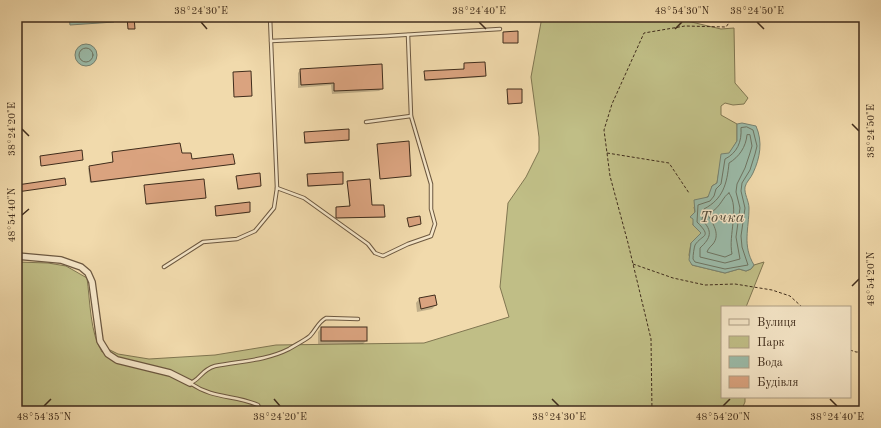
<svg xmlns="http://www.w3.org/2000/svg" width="881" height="428" font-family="'Old Standard TT',serif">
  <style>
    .green { fill: #c0be86; stroke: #807651 }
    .water { fill: #9bbba9; stroke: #778271 }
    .shadow { fill: #0003 }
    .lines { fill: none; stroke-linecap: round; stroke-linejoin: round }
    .shore { stroke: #6e7462; stroke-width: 1 }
    .building { fill: #daa37f; stroke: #402d1c }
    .lane-casing { stroke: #6c5840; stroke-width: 4.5 }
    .street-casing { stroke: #6c5840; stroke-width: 8 }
    .path { stroke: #402d1c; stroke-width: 1; stroke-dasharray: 3 2; stroke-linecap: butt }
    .lane { stroke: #f6e7c9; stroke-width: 2.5 }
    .street { stroke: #f6e7c9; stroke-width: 5.5 }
    .ticks { fill: none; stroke: #402d1c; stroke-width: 1.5 }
    .labels { text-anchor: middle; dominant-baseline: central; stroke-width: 3; stroke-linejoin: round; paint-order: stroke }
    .water-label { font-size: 16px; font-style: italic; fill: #57503f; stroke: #f6e7c9 }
    .neatline { fill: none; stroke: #402d1c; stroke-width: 1.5 }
    .ticks-label { font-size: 10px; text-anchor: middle; fill: #402d1c }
  </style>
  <rect width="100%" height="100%" fill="#f1daac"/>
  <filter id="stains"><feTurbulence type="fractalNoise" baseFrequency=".005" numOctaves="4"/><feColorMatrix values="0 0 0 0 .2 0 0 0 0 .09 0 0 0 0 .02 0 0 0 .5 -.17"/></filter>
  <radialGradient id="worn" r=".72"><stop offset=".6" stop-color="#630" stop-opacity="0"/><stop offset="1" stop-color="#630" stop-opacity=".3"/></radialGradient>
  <!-- green -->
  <path class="green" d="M542,17H670L721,29L734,28L735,83L748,98L744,104L733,105L725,103L721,106V115L737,124V141L719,171L717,183L712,186L711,194L694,207L695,212L693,225L701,233L691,243L689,255L692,265L725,273L739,269L746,271L751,269L754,265L764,262L746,307H722V397H745V402L741,411H17V262L48,263L66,266L87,278C90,299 90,334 102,352L110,350L118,354L149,359L215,355L276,345L424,343L509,317L500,287L508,203L526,177L539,151V137L531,77Z"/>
  <!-- water -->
  <g class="water">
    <polygon points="69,17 114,17 114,22 70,25"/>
    <circle cx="86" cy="55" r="11"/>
    <path d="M742,123L756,126C763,142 760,158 753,173C751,178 746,182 745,187C744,194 749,201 749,208C749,229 742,245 754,265L751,269L746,271L739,269L725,273L692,265L689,260L691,243L701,233L693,225V219L690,217L695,212L694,200L708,197L712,186L717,183L721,154L729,153L737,141V124Z"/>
  </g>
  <!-- shadow -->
  <g class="shadow">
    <polygon points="291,17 368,17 291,22"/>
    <polygon points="484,63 484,77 424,81 425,72 463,70 464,64"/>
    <polygon points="300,70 382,89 379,91 332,94 331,85 298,88 298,73"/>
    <polygon points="234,73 251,96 250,96 234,97"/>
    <polygon points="508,90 521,103 520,104 507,104"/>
    <polygon points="304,133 305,133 348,140 304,144"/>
    <polygon points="179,144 181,154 191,160 233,164 90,183 88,168 112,164 112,153"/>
    <polygon points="378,145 410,176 380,179"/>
    <polygon points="259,174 260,187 237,190 237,177"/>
    <polygon points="307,175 342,184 307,187"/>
    <polygon points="348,182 384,217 383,218 336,218 336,208 349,207"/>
    <polygon points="145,186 205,198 146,205"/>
    <polygon points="249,204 249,213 215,216 215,207"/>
    <polygon points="434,296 436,305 432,309 417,312 416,303 419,299"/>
    <polygon points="321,328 366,341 363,344 318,344 318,332"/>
  </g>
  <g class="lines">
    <!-- shore -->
    <g class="shore">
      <polyline points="73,17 75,21 108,19 110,17"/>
      <circle cx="86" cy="55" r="7"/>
      <path d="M747,127L753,130L757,146L755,154L750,170L742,183L741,191L745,208L741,236L742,247L748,265L725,269L695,262L693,259C693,255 694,248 695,245C702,234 713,238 697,222L698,205L710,201L714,196L716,189L721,184L725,159C737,153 742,142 741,128Z"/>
      <path d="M750,135L752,146L750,153L745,168L737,184L736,192L740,208L736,237L740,259L725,263L700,257V248C711,238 713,231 702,220L704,209C723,199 727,184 729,163C739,157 746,147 747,135Z"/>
      <path d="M729,193C740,208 728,235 732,254L725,257L707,252C708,249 710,247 713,244C720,235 714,225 709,217L710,213C721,207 723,196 729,193Z"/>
    </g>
  </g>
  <!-- building -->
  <g class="building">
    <polygon points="127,17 134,17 135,29 128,29"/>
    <polygon points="518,31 518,43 503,43 503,32"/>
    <polygon points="485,62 486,76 425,80 424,71 464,69 464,63"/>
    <polygon points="382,64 383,89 334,91 334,83 301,85 300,69"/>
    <polygon points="251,71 252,96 234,97 233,72"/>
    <polygon points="507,89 522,89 522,103 508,104"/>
    <polygon points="349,129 349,140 305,143 304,132"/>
    <polygon points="409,141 411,176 380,179 377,144"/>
    <polygon points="180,143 182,153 191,153 192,159 233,154 235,164 91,182 89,166 113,162 112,152"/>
    <polygon points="82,150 83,160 41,166 40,156"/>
    <polygon points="343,172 343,184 308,186 307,174"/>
    <polygon points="260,173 261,186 238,189 236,176"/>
    <polygon points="65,178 66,185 17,192 17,185"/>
    <polygon points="204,179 206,198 146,204 144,185"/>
    <polygon points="370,179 372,205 384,205 385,217 336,218 336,207 350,206 347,181"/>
    <polygon points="250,202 250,212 216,216 215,206"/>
    <polygon points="420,216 421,224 409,227 407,218"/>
    <polygon points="435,295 437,305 421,309 419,298"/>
    <rect x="321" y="327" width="46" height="14"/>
  </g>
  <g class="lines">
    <defs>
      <g id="lane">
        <polyline points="139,17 139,20"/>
        <polyline points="271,41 386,36 500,29"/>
        <polyline points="366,122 411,116"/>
        <polyline points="277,188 304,198 368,244 375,253 383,256 408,244 431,236 435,224 431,209 431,184 411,116 408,35"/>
        <polyline points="164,267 203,242 237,239 255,231 274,208 277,188 270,17"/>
        <path d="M261,411L258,405C233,394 215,400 190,383C200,380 201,370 215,366C240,361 265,361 289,349C295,345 304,341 310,336C316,330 318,322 326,318L358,319"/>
      </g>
      <polyline id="street" points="17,256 61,260 81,267 88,273 92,282 100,341 108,354 117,360 170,373 190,383"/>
    </defs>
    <!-- lane casing -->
    <use href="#lane" class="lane-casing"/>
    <!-- street casing -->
    <use href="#street" class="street-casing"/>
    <!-- path -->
    <g class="path">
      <polyline points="607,153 669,163 689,193"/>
      <polyline points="633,264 673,278 705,285 735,284 772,290 790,296 802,307"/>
      <polyline points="850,350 856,352 864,352"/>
      <polyline points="652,411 651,339 628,243 610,176 604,130 612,104 644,33 685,26 726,27 733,17"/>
    </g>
    <!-- lane -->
    <use href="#lane" class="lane"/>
    <!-- street -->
    <use href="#street" class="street"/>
  </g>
  <!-- ticks -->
  <path class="ticks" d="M201,22L207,29M479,22L486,29M757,22L764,29M675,29L682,22M852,124L859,131M22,129L29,136M22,215L29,209M852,286L859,279M274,399L280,406M552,399L559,406M830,399L837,406M44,406L51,399M723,406L730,399"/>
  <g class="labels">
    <!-- water labels -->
    <g class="water-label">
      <text x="722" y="218">Точка</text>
    </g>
  </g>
  <!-- margin -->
  <rect width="881" height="428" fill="none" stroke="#f1daac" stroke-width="44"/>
  <!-- legend -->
  <rect x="721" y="306" width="130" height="92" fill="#f6e7c9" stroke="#ad9d84"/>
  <rect x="729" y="319" width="20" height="6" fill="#f6e7c9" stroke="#ad9d84"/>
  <text x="757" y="326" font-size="12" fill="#402d1c">Вулиця</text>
  <rect x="729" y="336" width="20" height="12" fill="#c0be86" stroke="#ad9d84"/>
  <text x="757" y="346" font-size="12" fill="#402d1c">Парк</text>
  <rect x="729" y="356" width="20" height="12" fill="#9bbba9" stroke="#ad9d84"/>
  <text x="757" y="366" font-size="12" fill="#402d1c">Вода</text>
  <rect x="729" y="376" width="20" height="12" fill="#daa37f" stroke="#ad9d84"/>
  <text x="757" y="386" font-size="12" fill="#402d1c">Будівля</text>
  <rect x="22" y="22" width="837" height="384" class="neatline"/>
  <g class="ticks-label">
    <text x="201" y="14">38°24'30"E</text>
    <text x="479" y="14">38°24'40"E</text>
    <text x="682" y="14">48°54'30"N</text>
    <text x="757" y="14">38°24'50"E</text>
    <text transform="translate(11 129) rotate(-90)" y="4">38°24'20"E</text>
    <text transform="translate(870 131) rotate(-90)" y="4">38°24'50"E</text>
    <text transform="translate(11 215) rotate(-90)" y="4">48°54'40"N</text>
    <text transform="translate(870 279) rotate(-90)" y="4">48°54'20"N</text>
    <text x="44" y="420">48°54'35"N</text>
    <text x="280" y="420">38°24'20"E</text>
    <text x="559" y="420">38°24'30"E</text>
    <text x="723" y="420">48°54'20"N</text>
    <text x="837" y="420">38°24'40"E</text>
  </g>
  <rect width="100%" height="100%" filter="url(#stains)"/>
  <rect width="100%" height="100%" fill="url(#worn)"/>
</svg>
